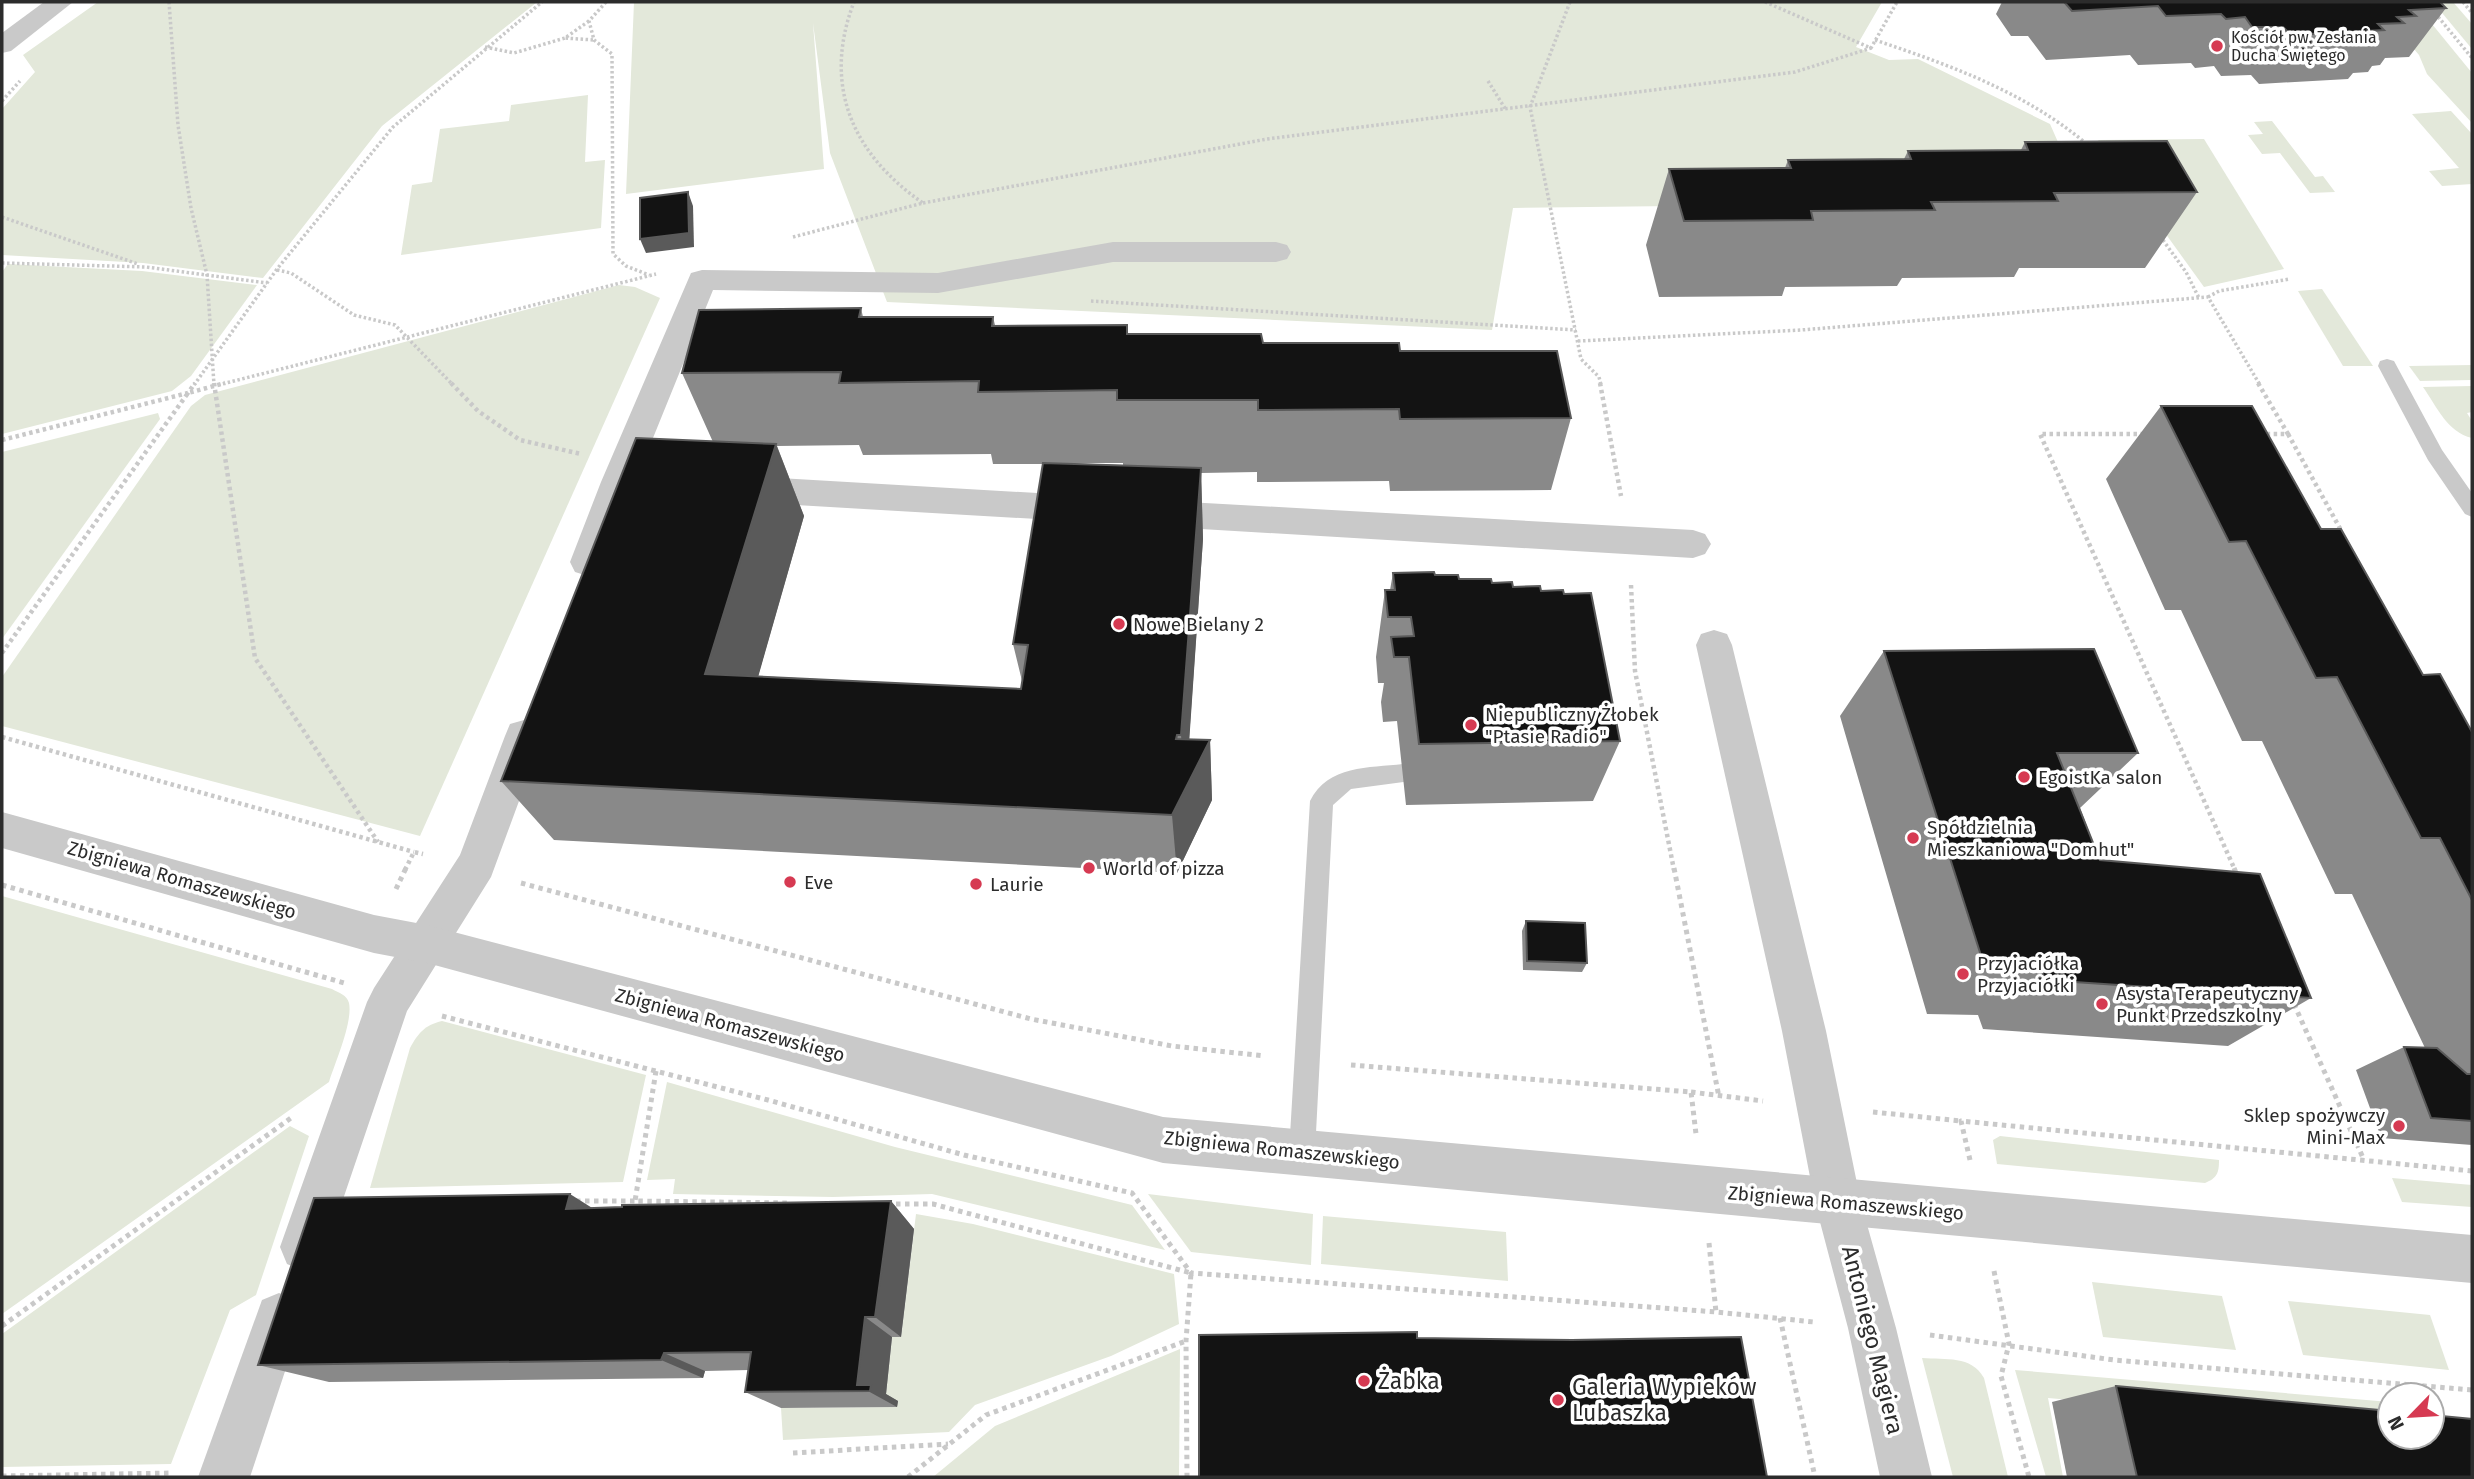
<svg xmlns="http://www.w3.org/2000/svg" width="2474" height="1479" font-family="'Fira Sans',sans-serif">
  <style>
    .green { fill: #e3e8da }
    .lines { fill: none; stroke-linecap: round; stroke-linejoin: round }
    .path-far2 { stroke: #c9c9c9; stroke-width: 3.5; stroke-dasharray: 2.5 2.5; stroke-linecap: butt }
    .path-far1 { stroke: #c9c9c9; stroke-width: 4.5; stroke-dasharray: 3.5 3.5; stroke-linecap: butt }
    .path { stroke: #c9c9c9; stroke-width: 5; stroke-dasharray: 4.5 4.5; stroke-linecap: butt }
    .service { fill: #c9c9c9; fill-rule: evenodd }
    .minor { fill: #c9c9c9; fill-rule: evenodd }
    .tertiary { fill: #c9c9c9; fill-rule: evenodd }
    .wall { fill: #898989; fill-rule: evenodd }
    .shaded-wall { fill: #5a5a5a }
    .building { fill: #131313; stroke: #5a5a5a; stroke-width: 2 }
    .poi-dot { fill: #d63a52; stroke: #fff; stroke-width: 2.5 }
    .labels { text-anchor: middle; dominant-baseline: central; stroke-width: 7; stroke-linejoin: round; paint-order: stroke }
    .far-poi-label { font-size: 16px; fill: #2c2c2c; stroke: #fff; text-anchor: start }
    .poi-label { font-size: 19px; fill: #2c2c2c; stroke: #fff; text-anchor: start }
    .street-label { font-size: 19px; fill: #2c2c2c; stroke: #fff }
    .near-street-label { font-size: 23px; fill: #2c2c2c; stroke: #fff }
    .near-poi-label { font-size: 23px; fill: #2c2c2c; stroke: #fff; text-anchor: start }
  </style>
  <rect width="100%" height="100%" fill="#fff"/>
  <!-- green -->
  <g class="green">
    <polygon points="98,2 537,2 382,126 263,278 143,263 2,255 2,109 35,72 23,55"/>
    <polygon points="634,2 1882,2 1856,47 1889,60 1918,59 2050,124 2084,201 1513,208 1492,330 887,302 830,153 813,23 824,169 626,194"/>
    <polygon points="2414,2 2472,73 2472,123 2427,74 2419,55 2409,43"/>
    <polygon points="2433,2 2453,2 2472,24 2472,49"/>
    <polygon points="588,95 585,162 605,160 601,228 401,255 412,185 432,182 440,129 509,121 511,105"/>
    <polygon points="2451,111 2472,134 2472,184 2442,186 2429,171 2459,168 2412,114"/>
    <polygon points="2272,121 2315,177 2323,176 2335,192 2310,193 2280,153 2262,154 2248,135 2263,134 2254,122"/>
    <polygon points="2204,139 2284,269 2204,287 2098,140"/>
    <polygon points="8,264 142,271 257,285 191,376 172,391 2,434 2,272"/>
    <polygon points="619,285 635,287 660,298 420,836 2,726 2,677 191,406 205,395"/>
    <polygon points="2322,289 2373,366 2343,366 2298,291"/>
    <polygon points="2472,365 2472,380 2420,381 2409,366"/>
    <path d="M2472,386V412L2467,413L2472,421V438C2447,432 2437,407 2423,387Z"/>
    <polygon points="158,413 160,419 2,639 2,452"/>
    <path d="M2,896L332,989C339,993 347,995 349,1003C353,1022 335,1063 329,1082L2,1314Z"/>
    <path d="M442,1021L646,1075L623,1182L370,1188L410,1048C418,1033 425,1025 442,1021Z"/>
    <polygon points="667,1082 895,1147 1132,1205 1165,1250 932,1194 833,1197 673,1194 675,1179 647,1180"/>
    <polygon points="290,1126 309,1136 256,1295 230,1310 171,1464 2,1467 2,1334"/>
    <path d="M2000,1136L2219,1160C2219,1173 2217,1178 2205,1183L1997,1164L1993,1140Z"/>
    <polygon points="2392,1178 2472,1185 2472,1207 2402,1202"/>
    <polygon points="1148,1194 1313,1214 1311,1265 1191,1252"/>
    <polygon points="916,1214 973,1224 1174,1274 1179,1324 1111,1356 975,1405 949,1432 783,1440 781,1408 897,1407 885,1401 892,1337 901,1337"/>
    <polygon points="1323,1216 1506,1232 1508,1281 1321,1264"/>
    <polygon points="2092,1282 2222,1296 2236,1350 2103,1337"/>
    <polygon points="2288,1301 2430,1315 2449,1370 2303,1355"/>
    <polygon points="1180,1349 1179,1477 933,1477 995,1426"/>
    <path d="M1922,1358C1946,1360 1971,1355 1984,1378L2008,1477H1953Z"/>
    <polygon points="2015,1370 2390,1402 2390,1428 2048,1398 2063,1477 2046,1477"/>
  </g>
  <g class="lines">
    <!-- path-far2 -->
    <g class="path-far2">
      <polyline points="169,2 178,125 191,208 207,275 214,385"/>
      <polyline points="606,2 589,21 594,40 612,54 613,254 626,266 649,275"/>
      <polyline points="1570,2 1530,107 1581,359 1599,377 1601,385"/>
      <polyline points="1765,2 1871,48 1897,2"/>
      <polyline points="2463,2 2472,13"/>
      <polyline points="2435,13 2472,58"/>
      <polyline points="589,21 565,38 594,40"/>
      <path d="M1875,40C1952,66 2025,92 2088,145"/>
      <polyline points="485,47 514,53 565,38"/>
      <polyline points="1488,81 1506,110"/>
      <polyline points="2,101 20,81"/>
      <polyline points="923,203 1267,139 1795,72 1871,48"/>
      <polyline points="2,217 138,264"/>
      <polyline points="2160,236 2186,272 2199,298"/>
      <path d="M793,237L923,203C852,154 822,85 854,2"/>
      <polyline points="2,263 146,267 267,283"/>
      <polyline points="277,270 291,273 354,315 395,325 453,385"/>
      <polyline points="2208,297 2219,291 2290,279"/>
      <polyline points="1091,301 1576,330"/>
      <polyline points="1578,341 1801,330 2208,297 2260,385"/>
      <polyline points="194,385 277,269 393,127 542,2"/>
      <polyline points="218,385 656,274"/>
    </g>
    <!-- path-far1 -->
    <g class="path-far1">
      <polyline points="214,383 255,658 378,842"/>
      <polyline points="451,383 478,411 520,440 581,454"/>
      <polyline points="1600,383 1621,496"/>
      <polyline points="2258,383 2288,434 2265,434"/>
      <polyline points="2144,434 2040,434 2235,870"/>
      <polyline points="2288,434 2342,532"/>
      <polyline points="2,440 188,393 195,383"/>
      <polyline points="1631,585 1635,671 1674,870"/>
      <polyline points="2,653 188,393 225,383"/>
      <polyline points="2,737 414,852"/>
      <polyline points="405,870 414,852 423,854"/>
    </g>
    <!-- path -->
    <g class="path">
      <polyline points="1674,868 1719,1097"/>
      <polyline points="2234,868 2237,875"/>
      <polyline points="521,883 1031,1019 1172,1046 1265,1056"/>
      <polyline points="2,885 344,983"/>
      <polyline points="396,889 406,868"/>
      <polyline points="2294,1004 2364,1160"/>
      <polyline points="442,1016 768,1100 964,1155 1132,1193 1191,1273 1716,1312 1814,1322"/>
      <polyline points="1351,1065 1691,1092 1696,1134"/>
      <polyline points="656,1071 635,1201 791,1203"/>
      <polyline points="1691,1092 1763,1101"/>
      <polyline points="1873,1112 1961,1121"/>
      <polyline points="1970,1160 1961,1121 2472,1171"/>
      <polyline points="576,1201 635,1201"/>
      <polyline points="887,1204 933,1204 1191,1273 1186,1341 1187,1477"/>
      <polyline points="1709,1243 1716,1312"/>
      <polyline points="1994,1271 2009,1344 2001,1376 2029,1477"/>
      <polyline points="1780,1318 1815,1477"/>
      <polyline points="2,1326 291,1118"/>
      <polyline points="1930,1335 2114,1360 2472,1390"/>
      <polyline points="793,1453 948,1444"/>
      <polyline points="2,1476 172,1473"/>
      <polyline points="908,1477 986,1415 1186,1341"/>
    </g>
    <!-- service -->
    <g class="service">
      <polygon points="2387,359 2394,361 2442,450 2472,493 2472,517 2465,514 2428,460 2378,366 2380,361"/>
      <path d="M1403,764L1411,767L1415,774L1411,781L1351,789L1333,805L1315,1152L1312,1162L1302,1165L1292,1162L1289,1152L1310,801C1328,765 1369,768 1403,764Z"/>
    </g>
    <!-- minor -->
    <g class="minor">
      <polygon points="44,2 73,2 11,51 2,53 2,33"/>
      <polygon points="1113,242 1276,242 1287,245 1291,252 1287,259 1276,262 1113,262 938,293 713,290 640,470 672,472 684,476 689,485 684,494 672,498 630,495 601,572 588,576 575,572 570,562 601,482 691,273 702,270 938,273"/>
      <polygon points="743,476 1088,496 1100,500 1105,509 1100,518 1088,522 743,502 731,498 726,489 731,480"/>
      <polygon points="1151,500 1693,530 1705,534 1711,544 1705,554 1693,558 1151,526 1139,522 1134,513 1139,504"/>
      <polygon points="1714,630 1727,634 1732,645 1826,1031 1861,1203 1896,1328 1932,1477 1880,1477 1848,1328 1815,1203 1782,1031 1696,645 1701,634"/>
      <polygon points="524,720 538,724 543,736 491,877 407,1011 321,1264 304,1271 287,1264 280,1247 367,1002 374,988 460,855 505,736 510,724"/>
      <polygon points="279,1293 296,1300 303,1317 250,1477 198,1477 262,1300"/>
    </g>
    <!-- tertiary -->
    <polygon class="tertiary" points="2,812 374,915 427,925 1163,1117 2472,1235 2472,1283 1163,1163 427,963 374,953 2,848"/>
  </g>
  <!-- wall -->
  <g class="wall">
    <polygon points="2002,2 2440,2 2446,8 2409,57 2385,58 2380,65 2372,66 2368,72 2353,73 2348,79 2259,84 2251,75 2221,76 2214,66 2195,68 2191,63 2138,65 2130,55 2046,60 2028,36 2011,36 1996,14"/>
    <polygon points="2025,142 2197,192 2145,268 2019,268 2014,277 1902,278 1897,286 1785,287 1782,296 1659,297 1646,245 1669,169 1785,168 1788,160 1904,159 1908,151 2021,150"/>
    <path d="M861,308L863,317H993L995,325H1127L1128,334L1400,351L1571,418L1551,490L1390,491L1389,481L1257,482V472L1201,473L1203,539L1189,739L1210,740L1212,800L1177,873L554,840L501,781L713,442L682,373ZM859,445L863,455L991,454L993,464H1043L1013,644L1022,681L1021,689L758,676L804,516L777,446ZM1068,463H1123V465Z"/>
    <polygon points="2161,406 2321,529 2423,675 2472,732 2472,1145 2381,1138 2356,1070 2404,1047 2425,1048 2352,894 2335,894 2262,741 2242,741 2181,610 2165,610 2106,479"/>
    <polygon points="1393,573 1435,575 1564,594 1620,741 1593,801 1406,805 1397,721 1383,722 1381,702 1384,683 1378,683 1376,657 1385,590 1390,590"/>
    <polygon points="1884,651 2138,753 2080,808 2100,860 2311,998 2228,1046 1983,1029 1978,1015 1927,1014 1840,716"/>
    <polygon points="1526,921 1587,963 1582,972 1523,970 1522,931"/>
    <polygon points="891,1201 914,1229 901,1337 892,1337 886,1394 898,1401 897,1407 781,1408 745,1392 749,1370 705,1371 703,1378 329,1382 258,1365 592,1208"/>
    <polygon points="2116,1386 2472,1477 2067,1477 2052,1402"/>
  </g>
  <!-- shaded-wall -->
  <g class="shaded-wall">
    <polygon points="688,192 693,206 694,247 646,253 640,239"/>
    <polygon points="776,444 804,516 741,737 705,674"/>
    <polygon points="1201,468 1203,539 1186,788 1210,740 1212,800 1177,873 1172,815 1176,739 1177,735 1181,796 1185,790 1181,735"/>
    <polygon points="570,1194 616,1223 566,1209"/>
    <polygon points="891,1201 914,1229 901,1337 875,1317"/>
    <polygon points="865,1317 892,1337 886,1394 898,1401 897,1407 857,1385"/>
    <polygon points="664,1353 705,1371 703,1378 661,1360"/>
  </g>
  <!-- building -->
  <g class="building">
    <polygon points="2064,2 2440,2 2446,8 2409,10 2416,16 2397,17 2404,23 2378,24 2384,30 2291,35 2283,27 2252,27 2245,17 2226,19 2221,14 2166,16 2158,6 2072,11"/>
    <polygon points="2167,141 2197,192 2054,193 2058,201 1931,202 1935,210 1811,211 1813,220 1684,221 1669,169 1791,168 1788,160 1911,159 1908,151 2028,150 2025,142"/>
    <polygon points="688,192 689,233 640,239 640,198"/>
    <polygon points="861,308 859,317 993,317 992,326 1127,325 1127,334 1261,334 1263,343 1399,343 1400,351 1557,351 1571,418 1400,419 1399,409 1258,410 1258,400 1117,400 1117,390 978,392 979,381 839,383 841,372 682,373 699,310"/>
    <polygon points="2161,406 2252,406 2321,529 2341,529 2423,675 2440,674 2472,732 2472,900 2440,838 2421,838 2337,677 2316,678 2246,541 2229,542"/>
    <polygon points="636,438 776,444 705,674 1021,689 1028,645 1013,644 1043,463 1201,468 1181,735 1177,735 1176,739 1210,740 1172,815 501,781"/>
    <polygon points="1434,572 1435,575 1458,575 1459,579 1491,579 1492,583 1512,582 1513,587 1540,586 1541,591 1563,590 1564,594 1591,593 1620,741 1419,744 1409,657 1394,657 1391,637 1414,636 1411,617 1388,617 1385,590 1395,590 1393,573"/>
    <polygon points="2094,649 2138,753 2057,753 2100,860 2260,874 2311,998 2045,980 2040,966 1984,965 1884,651"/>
    <polygon points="1526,921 1585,923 1587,963 1527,961"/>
    <polygon points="2404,1047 2437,1048 2467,1074 2472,1074 2472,1121 2431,1118"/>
    <polygon points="570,1194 566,1209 622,1207 622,1205 891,1201 875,1317 865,1317 857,1385 871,1385 870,1391 745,1392 751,1352 664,1353 661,1360 258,1365 314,1198"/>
    <polygon points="1417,1332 1417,1338 1572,1340 1741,1337 1767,1477 1199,1477 1199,1335"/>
    <polygon points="2116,1386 2390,1411 2390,1437 2432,1437 2432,1415 2472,1419 2472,1477 2137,1477"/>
  </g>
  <!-- markers -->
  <g class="poi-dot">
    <circle cx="2217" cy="46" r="7"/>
    <circle cx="1119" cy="624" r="7"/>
    <circle cx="1471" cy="725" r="7"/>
    <circle cx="2024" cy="777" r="7"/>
    <circle cx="1913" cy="838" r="7"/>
    <circle cx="1089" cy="868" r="7"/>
    <circle cx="790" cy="882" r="7"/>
    <circle cx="976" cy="884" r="7"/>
    <circle cx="1963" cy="974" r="7"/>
    <circle cx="2102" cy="1004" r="7"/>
    <circle cx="2399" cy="1126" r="7"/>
    <circle cx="1364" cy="1381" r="7"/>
    <circle cx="1558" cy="1400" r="7"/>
  </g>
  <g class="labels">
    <!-- far-poi labels -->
    <g class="far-poi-label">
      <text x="2231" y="37">Kościół pw. Zesłania<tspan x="2231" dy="18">Ducha Świętego</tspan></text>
    </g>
    <!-- poi labels -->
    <g class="poi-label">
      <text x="1133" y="624">Nowe Bielany 2</text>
      <text x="1485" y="714">Niepubliczny Żłobek<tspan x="1485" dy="22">"Ptasie Radio"</tspan></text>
      <text x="2038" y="777">EgoistKa salon</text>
      <text x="1927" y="827">Spółdzielnia<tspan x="1927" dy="22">Mieszkaniowa "Domhut"</tspan></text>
      <text x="1103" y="868">World of pizza</text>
      <text x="804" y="882">Eve</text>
      <text x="990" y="884">Laurie</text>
      <text x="1977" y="963">Przyjaciółka<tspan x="1977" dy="22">Przyjaciółki</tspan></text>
      <text x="2116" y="993">Asysta Terapeutyczny<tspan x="2116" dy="22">Punkt Przedszkolny</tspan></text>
      <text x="2385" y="1115" text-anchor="end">Sklep spożywczy<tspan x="2385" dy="22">Mini-Max</tspan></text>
    </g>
    <!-- street labels -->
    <g class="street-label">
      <text transform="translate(182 880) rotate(16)">Zbigniewa Romaszewskiego</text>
      <text transform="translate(730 1025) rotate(15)">Zbigniewa Romaszewskiego</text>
      <text transform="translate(1282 1150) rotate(6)">Zbigniewa Romaszewskiego</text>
      <text transform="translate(1846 1203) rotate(5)">Zbigniewa Romaszewskiego</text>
    </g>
    <!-- near-street labels -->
    <g class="near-street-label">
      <text transform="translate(1873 1340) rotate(76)">Antoniego Magiera</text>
    </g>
    <!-- near-poi labels -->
    <g class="near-poi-label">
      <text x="1378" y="1381">Żabka</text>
      <text x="1572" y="1387">Galeria Wypieków<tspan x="1572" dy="26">Lubaszka</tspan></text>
    </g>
  </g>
  <!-- border -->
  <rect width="2474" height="1479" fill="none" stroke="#2c2c2c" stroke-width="7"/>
  <!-- north arrow -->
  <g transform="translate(2411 1416) rotate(245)"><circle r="33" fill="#ffffff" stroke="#ababab" stroke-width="2"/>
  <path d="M0-5L12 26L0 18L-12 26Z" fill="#d63a52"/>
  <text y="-10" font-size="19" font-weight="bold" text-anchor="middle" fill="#2c2c2c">N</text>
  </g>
</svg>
